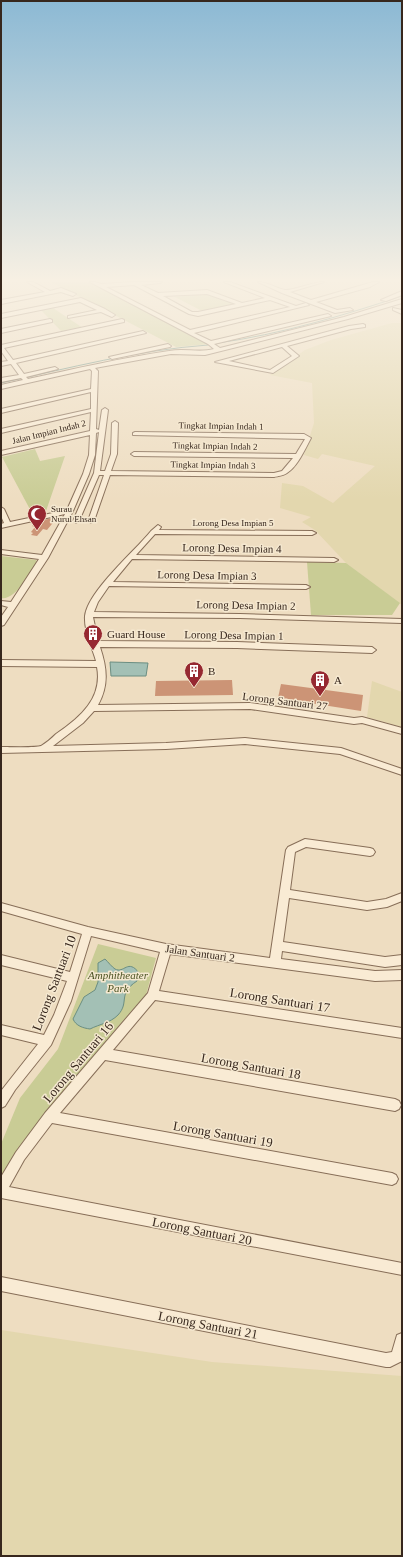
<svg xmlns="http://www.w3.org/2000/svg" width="403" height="1557" font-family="'Times New Roman',serif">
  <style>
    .farmland { fill: #e3d7ae }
    .green { fill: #c9cc95 }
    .water { fill: #a3c0b5; stroke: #6b8e82 }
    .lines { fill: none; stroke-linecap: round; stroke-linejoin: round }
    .stream { stroke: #6b8e82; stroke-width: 1 }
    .building { fill: #cc9476 }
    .minor-casing { stroke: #876e58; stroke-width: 2 }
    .minor { fill: #f9ebd4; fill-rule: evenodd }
    .labels { text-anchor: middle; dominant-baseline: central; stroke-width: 3; stroke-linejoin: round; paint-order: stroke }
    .far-street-label { font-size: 9px; fill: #37271d; stroke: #f5e8d0 }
    .far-poi-label { font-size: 9px; fill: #37271d; stroke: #f5e8d0; text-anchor: start }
    .street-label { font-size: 11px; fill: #37271d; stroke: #f5e8d0 }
    .poi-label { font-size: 11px; fill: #37271d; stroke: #f5e8d0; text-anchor: start }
    .park-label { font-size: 11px; font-style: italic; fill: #4b5323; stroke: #f5e8d0 }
    .near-street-label { font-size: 13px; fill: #37271d; stroke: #f5e8d0 }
  </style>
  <rect width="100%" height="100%" fill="#eeddc1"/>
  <!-- farmland -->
  <g class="farmland">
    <polygon points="392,323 402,323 402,605 346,563 315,530 302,522 311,517 280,508 282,483 303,486 333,503 375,466 322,454 318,459 304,455 314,423 312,383 270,375 305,350 331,340"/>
    <polygon points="372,681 402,692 402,727 367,717"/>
    <polygon points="1,1330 212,1362 402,1376 402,1556 1,1556"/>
  </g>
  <!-- green -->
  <g class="green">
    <polygon points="51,282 90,282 209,344 176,347"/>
    <polygon points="203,294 220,297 235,304 204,312 175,297"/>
    <polygon points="53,308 83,328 62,332 41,310"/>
    <polygon points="35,449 40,461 65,456 46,511 33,515 2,457"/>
    <path d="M1,556L36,560L37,562C30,573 15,601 1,598Z"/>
    <polygon points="307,562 346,563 400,603 392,615 311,615"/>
    <polygon points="98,944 156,958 146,995 1,1184 1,1144 20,1098 58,1049"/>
  </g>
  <!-- water -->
  <g class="water">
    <polygon points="110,662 148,663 146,676 111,676"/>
    <path d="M105,959C108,962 112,967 115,969C124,974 128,958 139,973L137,981C117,994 130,1002 118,1015C110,1023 100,1024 90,1029C83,1028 76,1026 73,1019L84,997L95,990L98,982V963Z"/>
  </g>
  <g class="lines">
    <!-- stream -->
    <g class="stream">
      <path d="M218,343C281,334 342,316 402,296"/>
      <path d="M1,383C69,368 138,350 208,345"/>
    </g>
  </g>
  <!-- building -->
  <g class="building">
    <polygon points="52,518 56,519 47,530 43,529 37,536 31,535 33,533 31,532 35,527 32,526 36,522"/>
    <polygon points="232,680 233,695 155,696 156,681"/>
    <polygon points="281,684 363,695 361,711 278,698"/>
  </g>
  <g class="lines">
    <defs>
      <g id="minor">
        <polygon points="27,282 33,282 50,291 61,288 76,294 73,296 61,292 1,304 1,300 45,292"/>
        <path d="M90,282H95L101,284L133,282H162L160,283L141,285L158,293L207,290L242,303L265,298L224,282H230L296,306L306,303L309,305L194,333L211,341L328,314L331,316L214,344L220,348L344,317L402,299V303L348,319L205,355L171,354L95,368L98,371L96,429L99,430L102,410L105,408L108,410L100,471H105L111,454L112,423L115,421L118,423L117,454L111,471L274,473L282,471L293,458L134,456L131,454L134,452L296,454L305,439L133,435V433L135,432L304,434L311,438C305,449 298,466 287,473C283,476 278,476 274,477L110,475L94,521L91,523L88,521L104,475H99L79,521L76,523L73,521L94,473L99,432L96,433L95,455L89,474L73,511L48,558L4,625L1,626V617L8,607L1,605V601L11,602L39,559L1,554V550L42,555L65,514L1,528V524L4,523L1,516V507L4,509L10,522L67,510L83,474L89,455L90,435L1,455V451L90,431L91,412L1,433V429L91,409V392L1,413V409L91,389L92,371L90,369L1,389V385L23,380L21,378L1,382V378L19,375L11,364L1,366V362L8,361L1,351V345L122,319L124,320V322L4,348L13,360L143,331L146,333L16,363L24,374L55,367L58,369L26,377L28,379C74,369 121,358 169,351C184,348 199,353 214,349L208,344ZM134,285L189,314L198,316L270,300L290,307L190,330L106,287ZM207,294L236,304L198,312H192L163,296Z"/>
        <path d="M258,282C268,282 275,288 285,290C292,291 313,282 324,282L290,292L311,300L373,282H379L370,287L316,302L337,310L350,308L353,310L335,313L282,293Z"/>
        <polygon points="402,291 402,295 386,301 381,300"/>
        <polygon points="81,298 105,309 115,315 112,317 101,312 68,318 68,316 97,310 80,302 1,318 1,314"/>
        <polygon points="393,308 402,310 402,314 393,310"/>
        <polygon points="50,319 52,320 52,322 1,333 1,329"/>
        <path d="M363,324L365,325V327L351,329L287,346L299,356L273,373L215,362L349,326ZM282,347L292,356L270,370L229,361Z"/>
        <polygon points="168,344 171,346 170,347 112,359 109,357"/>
        <path d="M158,525L161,527L159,530L312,531L316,533L312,535L155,534L136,555L334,558L338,560L334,562L132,559L113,582L306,585L310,587L306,589L109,586L98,602L94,612L240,614L402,619V623L240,618L93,617L98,641L237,642L372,647L376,650L372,653L237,648L100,647C107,668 109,685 98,705L250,703L354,718L362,717L402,728V734L362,723L354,724L250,709L94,711L83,723L53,746L166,743L245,738L341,748L402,769V775L340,754L245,744L166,749L1,753V747C9,747 36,748 41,746C46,743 52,738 56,734C80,718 103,698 97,667L1,666V660L96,661C92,647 84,631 85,616C88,591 135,551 151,531Z"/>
        <polygon points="305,839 370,848 373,849 375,852 373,855 370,856 306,847 295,852 290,890 367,902 386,899 402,893 402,901 387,907 367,910 289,898 283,942 385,957 402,955 402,965 385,967 282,951 281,959 375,971 402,970 402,980 375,981 170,954 159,991 402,1028 402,1038 155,1000 113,1050 395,1099 399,1101 401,1105 399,1109 395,1111 105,1060 60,1113 392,1173 396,1175 398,1179 396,1183 392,1185 52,1123 24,1160 9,1187 402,1263 402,1275 1,1198 1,1177 16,1152 45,1113 148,993 160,952 91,936 71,1001 51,1045 15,1090 5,1106 1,1108 1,1091 38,1044 1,1035 1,1025 44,1035 54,1015 67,981 1,965 1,955 70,972 82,934 1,911 1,903 88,927 166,944 270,958 286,850 288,847"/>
        <polygon points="1,1277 386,1353 392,1352 397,1335 402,1333 402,1361 390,1367 386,1367 1,1291"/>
      </g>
    </defs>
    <!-- minor casing -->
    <use href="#minor" class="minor-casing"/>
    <!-- minor -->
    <use href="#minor" class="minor"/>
  </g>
  <!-- sky -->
  <linearGradient id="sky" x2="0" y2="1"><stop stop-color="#8cb9d4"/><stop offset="0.56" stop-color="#f7f0e3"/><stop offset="1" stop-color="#f7f0e3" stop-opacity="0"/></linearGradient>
  <rect width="403" height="500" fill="url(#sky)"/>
  <!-- icons -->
  <defs>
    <symbol id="mosque-pin" viewBox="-11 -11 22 30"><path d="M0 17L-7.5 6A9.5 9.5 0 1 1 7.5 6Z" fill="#962831" stroke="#f5e8d0"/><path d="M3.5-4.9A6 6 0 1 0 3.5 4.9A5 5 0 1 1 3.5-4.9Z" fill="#fff"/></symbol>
    <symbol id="building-pin" viewBox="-11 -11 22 30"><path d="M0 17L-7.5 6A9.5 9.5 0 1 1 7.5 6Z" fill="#962831" stroke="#f5e8d0"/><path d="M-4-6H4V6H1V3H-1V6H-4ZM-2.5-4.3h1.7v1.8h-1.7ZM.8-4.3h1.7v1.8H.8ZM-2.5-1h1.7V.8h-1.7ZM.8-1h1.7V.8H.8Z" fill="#fff"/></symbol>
  </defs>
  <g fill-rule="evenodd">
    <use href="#mosque-pin" x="26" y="503" width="22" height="30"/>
    <use href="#building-pin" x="82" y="623" width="22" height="30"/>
    <use href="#building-pin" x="183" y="660" width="22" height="30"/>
    <use href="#building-pin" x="309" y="669" width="22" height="30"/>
  </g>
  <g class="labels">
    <!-- far-street labels -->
    <g class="far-street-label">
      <text transform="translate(221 426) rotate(1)">Tingkat Impian Indah 1</text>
      <text transform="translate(49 432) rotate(-14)">Jalan Impian Indah 2</text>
      <text transform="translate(215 446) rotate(1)">Tingkat Impian Indah 2</text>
      <text transform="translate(213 465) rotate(1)">Tingkat Impian Indah 3</text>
      <text x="233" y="523">Lorong Desa Impian 5</text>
    </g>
    <!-- far-poi labels -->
    <g class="far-poi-label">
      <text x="51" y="509">Surau<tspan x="51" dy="10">Nurul Ehsan</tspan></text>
    </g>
    <!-- street labels -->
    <g class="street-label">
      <text transform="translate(232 548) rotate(1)">Lorong Desa Impian 4</text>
      <text transform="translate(207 575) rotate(1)">Lorong Desa Impian 3</text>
      <text transform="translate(246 605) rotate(1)">Lorong Desa Impian 2</text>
      <text transform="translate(234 635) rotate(1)">Lorong Desa Impian 1</text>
      <text transform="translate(285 701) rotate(7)">Lorong Santuari 27</text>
      <text transform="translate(200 953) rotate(8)">Jalan Santuari 2</text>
    </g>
    <!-- poi labels -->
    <g class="poi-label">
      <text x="107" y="634">Guard House</text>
      <text x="208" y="671">B</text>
      <text x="334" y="680">A</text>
    </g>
    <!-- park labels -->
    <g class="park-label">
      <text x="118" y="975">Amphitheater<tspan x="118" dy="13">Park</tspan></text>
    </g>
    <!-- near-street labels -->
    <g class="near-street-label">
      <text transform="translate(54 983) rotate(-69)">Lorong Santuari 10</text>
      <text transform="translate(280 1000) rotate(9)">Lorong Santuari 17</text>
      <text transform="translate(78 1062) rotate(-50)">Lorong Santuari 16</text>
      <text transform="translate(251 1066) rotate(10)">Lorong Santuari 18</text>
      <text transform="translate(223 1134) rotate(10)">Lorong Santuari 19</text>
      <text transform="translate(202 1231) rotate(11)">Lorong Santuari 20</text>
      <text transform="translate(208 1325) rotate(11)">Lorong Santuari 21</text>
    </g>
  </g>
  <!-- border -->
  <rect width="403" height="1557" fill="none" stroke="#37271d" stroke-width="4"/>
</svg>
